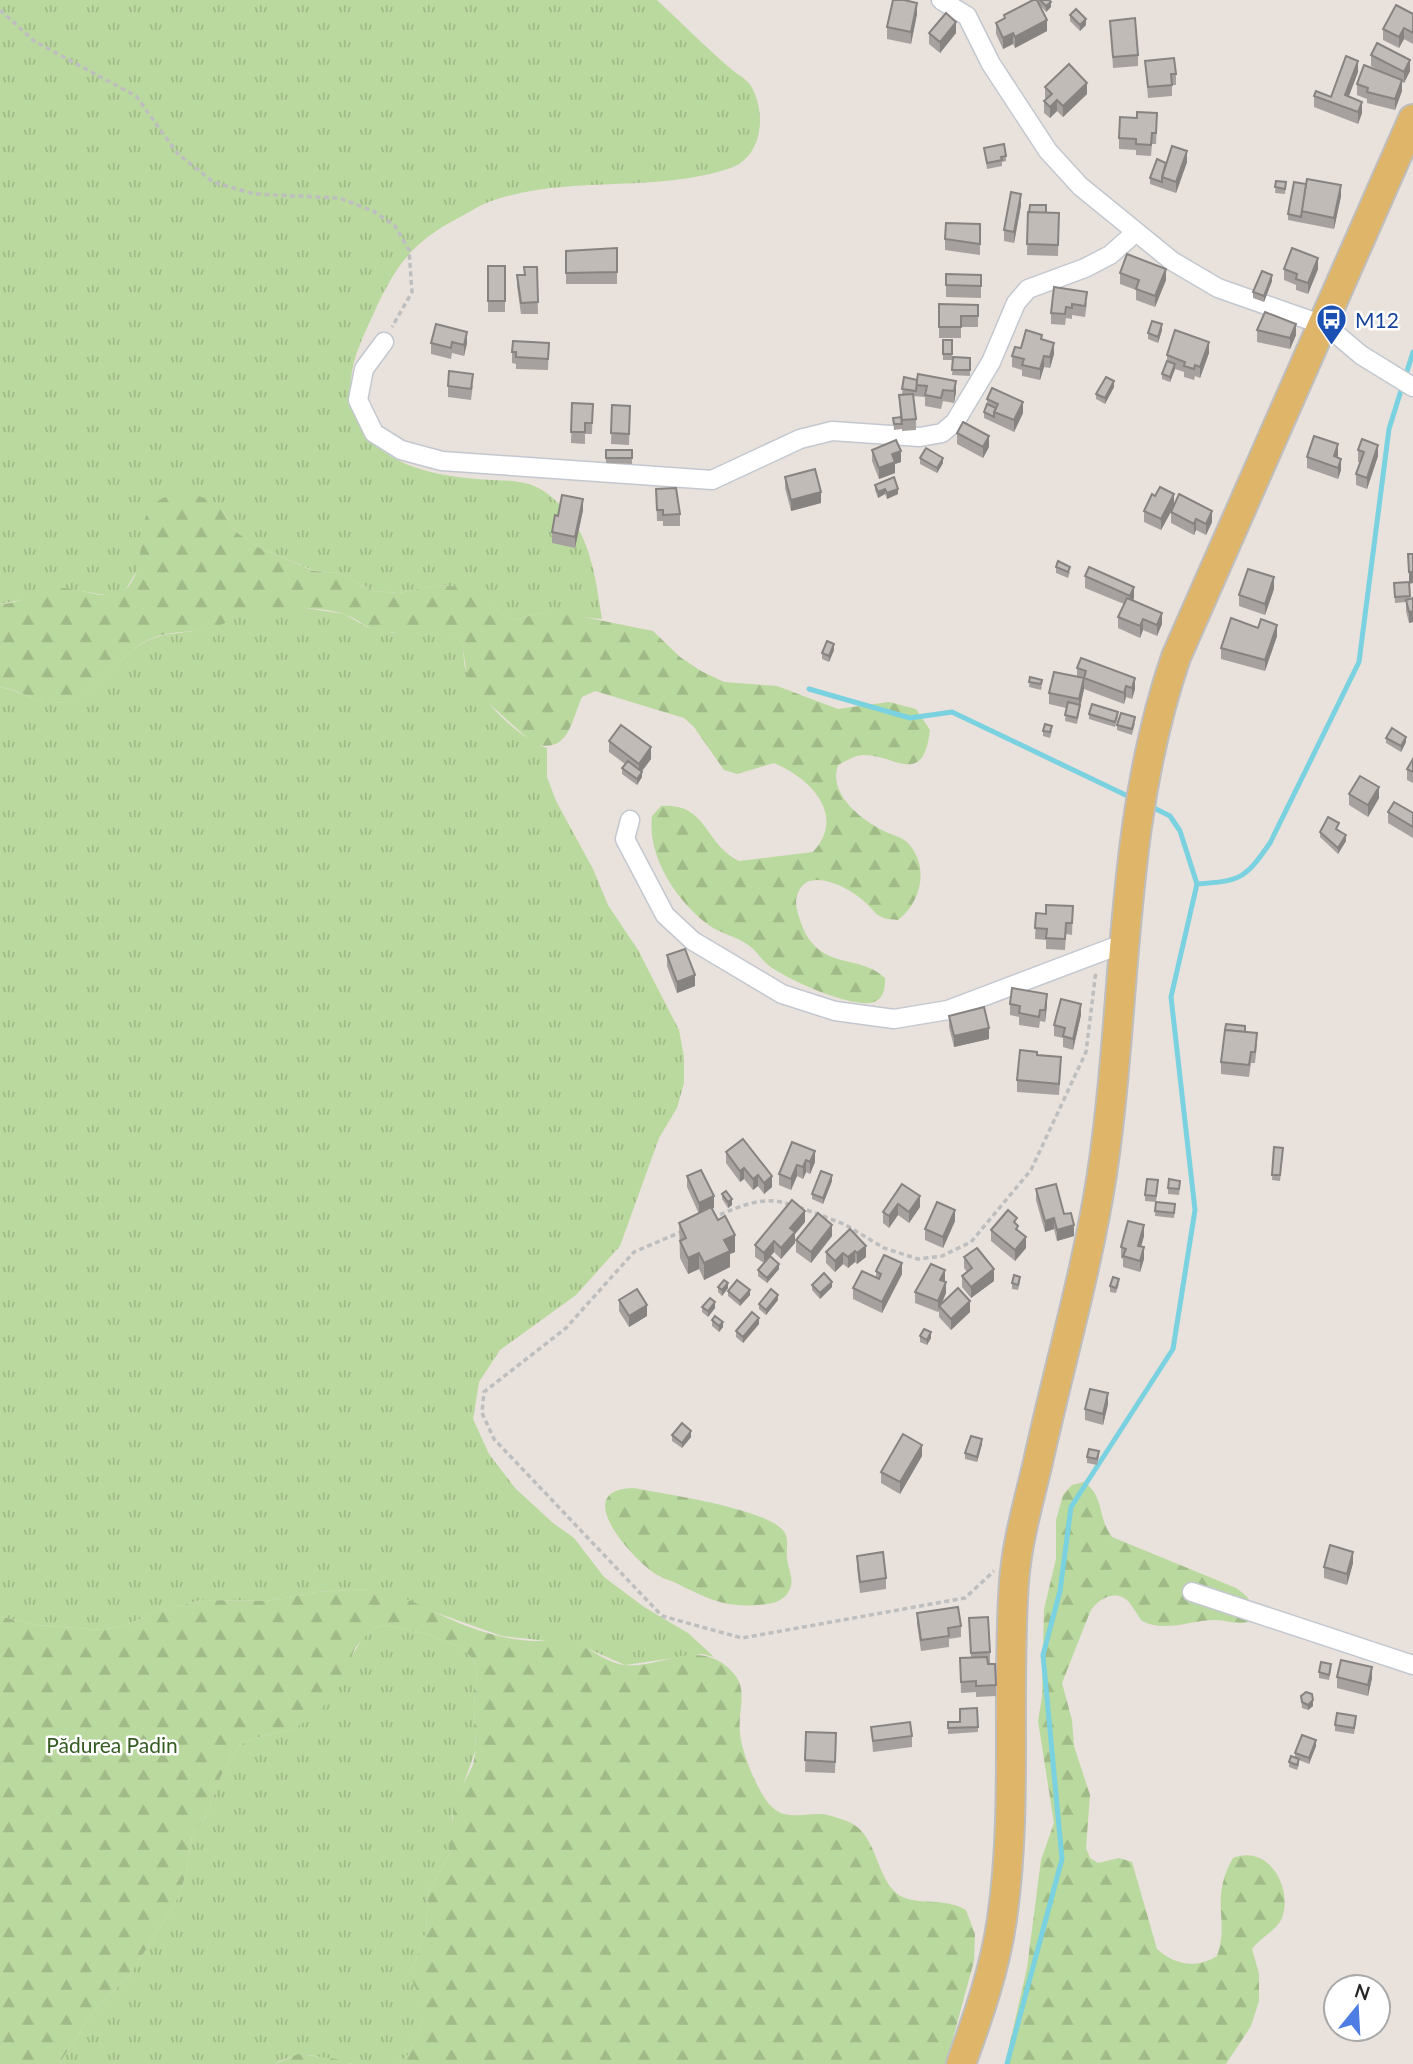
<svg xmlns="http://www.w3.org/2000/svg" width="1413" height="2064" font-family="Lato,sans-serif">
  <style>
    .grass { fill: url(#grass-tufts) }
    .forest { fill: url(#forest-firs) }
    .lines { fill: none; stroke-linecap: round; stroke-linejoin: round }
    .stream { stroke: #7ad1df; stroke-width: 5 }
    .street-casing { stroke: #c3c8d0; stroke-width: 21 }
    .primary-casing { stroke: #bebebe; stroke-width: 32 }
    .path { stroke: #bebebe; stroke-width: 3.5; stroke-dasharray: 5 3.5; stroke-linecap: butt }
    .street { stroke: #fff; stroke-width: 18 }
    .primary { stroke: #dfb56a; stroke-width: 28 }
    .wall { fill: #a6a19e }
    .shaded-wall { fill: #878381 }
    .building { fill: #c1bbb8; stroke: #878381; stroke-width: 2 }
    .labels { text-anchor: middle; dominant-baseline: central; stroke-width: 5; stroke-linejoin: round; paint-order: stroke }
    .transit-label { font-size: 21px; fill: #164399; stroke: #fff; text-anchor: start }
    .park-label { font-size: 21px; fill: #355c22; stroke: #fff }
  </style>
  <defs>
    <pattern id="grass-tufts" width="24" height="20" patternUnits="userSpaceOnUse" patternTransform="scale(1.75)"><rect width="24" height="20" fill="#bad99e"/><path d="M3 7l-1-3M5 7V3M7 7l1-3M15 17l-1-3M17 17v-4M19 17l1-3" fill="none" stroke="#a0ba88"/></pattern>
    <pattern id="forest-firs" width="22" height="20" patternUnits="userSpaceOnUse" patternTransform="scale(1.75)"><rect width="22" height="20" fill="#bad99e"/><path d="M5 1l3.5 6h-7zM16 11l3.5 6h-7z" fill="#a0ba88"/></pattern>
  </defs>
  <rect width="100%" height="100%" fill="#e9e1db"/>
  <!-- grass -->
  <g class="grass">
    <path d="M0,0H657C681,22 705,47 730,68C736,74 746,78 751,86C767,113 763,159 728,169C653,193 570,175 494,200C482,204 471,211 460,217C414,241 398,262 376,308C364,336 349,361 351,392C352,402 359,413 364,422C367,428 369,437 373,442C401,472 454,478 492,480C511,481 528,480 545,492C590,525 594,569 602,619L540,613L515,620L504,615L475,592L450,586L437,585L399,593L374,591L340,573L315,571L255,546L235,531L222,509L141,556L138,569L124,592L112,596L74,590L0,604Z"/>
    <path d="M293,606L344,614L367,627L393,633L431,623L444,628L462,643C464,651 463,662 466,670C476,695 520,740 547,748V777L556,801L593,869L608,905L638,950L679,1030L684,1057V1083L677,1108L659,1138L620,1246L576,1295L500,1350L479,1382L473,1419L489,1454L515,1488L553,1523L574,1538L604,1577L644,1607L688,1633L714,1657L702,1654L625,1665L577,1644L502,1636L369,1589L316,1592L266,1601L201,1600L150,1614L127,1625L101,1630L36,1625L0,1616V687C18,690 39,704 56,703C96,700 113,660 143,643C164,631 184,634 206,629C216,627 225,621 235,617C254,610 274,607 293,606Z"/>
    <path d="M385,1625L424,1633L461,1648L471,1657L477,1668L474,1707L476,1749L452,1816L453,1842L449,1855L428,1892L426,1932L412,1969L424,2007V2020L408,2055L399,2064C385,2064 370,2064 355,2064C323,2062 307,2045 275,2064H59L92,2013L130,1975L179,1896L187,1870L192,1836L207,1814L221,1776L233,1754L242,1744L254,1738L293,1729L349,1660L363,1638L372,1629Z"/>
  </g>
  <!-- forest -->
  <g class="forest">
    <path d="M188,492L212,501L222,509L235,531L255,546L314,571L340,573L374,591L399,593L437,585L450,586L475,591L504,615L515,620L540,613L569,614L653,631L680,657L701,671L724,682L777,686L838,709L889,702L916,709L930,730C923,788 896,755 864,755C855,755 846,761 838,765C828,794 860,819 884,831C892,835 902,837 908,843C930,867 921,902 898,920C892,919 887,920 882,917C874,914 872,908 866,903C852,889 808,865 798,893C794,902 797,911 800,920C817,973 858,952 885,978C885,986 885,996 876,1001C858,1012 783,978 767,964C760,958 756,950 748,945C736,936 722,934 710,926C677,902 647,857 652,816L661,806C708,803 703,843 739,861L813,852C847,815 810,778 774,763L737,774L724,770L694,727L684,718L595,691L582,697C571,721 569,754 534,744L475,691L468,681L462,643C420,606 419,640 379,631C366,628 358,619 346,615C324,606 280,606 257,611C238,615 221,628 202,630C180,633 161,631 141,644C112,662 94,702 55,703C37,704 19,689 0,687V604C23,604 40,588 62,588C80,588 111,603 125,590C159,557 116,499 188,492Z"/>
    <path d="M1084,1482C1105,1497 1097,1517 1112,1537L1236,1588C1249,1597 1259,1607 1248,1622C1237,1625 1226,1620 1215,1620C1189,1620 1167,1633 1142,1621C1137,1615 1134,1608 1129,1602C1116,1588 1097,1599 1090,1612L1062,1683L1072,1720L1074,1746L1090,1795L1086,1848L1090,1858L1098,1863L1119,1858L1132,1862L1157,1949C1174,1965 1197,1969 1217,1956C1230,1920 1209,1900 1233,1858C1269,1844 1293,1888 1282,1918C1277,1930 1260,1938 1252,1949L1259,1974V2001L1251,2026L1226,2064H1005L1027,1968L1041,1860L1054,1823L1038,1721L1042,1697L1044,1609L1056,1559V1520L1063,1495L1072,1485Z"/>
    <path d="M634,1488C663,1494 772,1509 785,1533C789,1541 786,1550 787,1559C789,1572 796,1582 787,1594C780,1603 769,1604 758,1605C726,1608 706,1598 678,1584C670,1580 661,1578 654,1573C631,1557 569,1489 634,1488Z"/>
    <path d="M369,1589C399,1591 425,1609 452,1620C478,1632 511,1641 539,1641C548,1641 557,1639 566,1641C587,1644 603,1662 624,1665C660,1669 693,1640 726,1666C752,1686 737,1707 740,1733C741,1751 758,1793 771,1806C785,1821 803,1813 821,1814C831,1815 842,1819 851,1823C875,1835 876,1871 893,1890C910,1909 941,1895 966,1910L975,1934L974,1961L946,2064H399L408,2055L424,2020V2007L413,1982L412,1969L426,1932L428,1892L449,1855L454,1803L473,1765L476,1749L474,1707L477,1668L471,1657L461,1648L424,1633L385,1625L372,1629L355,1648L341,1684L317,1714L293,1729L254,1738L242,1744L233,1754L221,1776L207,1814L192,1836L187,1870L179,1896L130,1975L92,2013L59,2064H0V1616L36,1625L101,1630L127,1625L150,1614L201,1600L266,1601L316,1592Z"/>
    <polygon points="298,2054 336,2059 351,2064 275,2064"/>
  </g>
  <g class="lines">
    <!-- stream -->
    <g class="stream">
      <polyline points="809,689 910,718 952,712 1134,799"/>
      <path d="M1197,884C1241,881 1245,879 1270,843L1359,662L1389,429L1413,352"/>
      <polyline points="1007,2064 1062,1859 1043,1655 1060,1591 1071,1507 1173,1349 1195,1210 1171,997 1197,884 1180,831 1170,816 1150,806"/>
    </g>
    <defs>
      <g id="street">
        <polyline points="941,0 967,16 991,64 1048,151 1080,186 1172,261 1218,288 1323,325"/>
        <polyline points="1335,333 1361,355 1413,387"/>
        <polyline points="384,342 364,369 358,400 374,433 401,450 442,461 712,480 800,439 832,431 920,437 942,433 955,422 991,362 1016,303 1028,289 1085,268 1110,255 1136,232"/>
        <polyline points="630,820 625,839 665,915 693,941 782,994 835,1011 894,1019 948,1010 1122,944"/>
        <polyline points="1192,1592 1413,1665"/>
      </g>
      <path id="primary" d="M961,2064C978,2017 995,1969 1002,1919C1018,1808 1006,1694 1014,1582C1017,1541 1029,1501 1038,1462C1059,1366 1087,1271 1102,1174C1128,999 1118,827 1176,657L1413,119"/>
    </defs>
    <!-- street casing -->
    <use href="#street" class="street-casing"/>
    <!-- primary casing -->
    <use href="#primary" class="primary-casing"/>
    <!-- path -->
    <g class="path">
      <polyline points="0,10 34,41 136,96 177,153 213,182 254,194 339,198 373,211 395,226 409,250 412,292 392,327"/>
      <polyline points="799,1207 844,1224 884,1248 918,1259 942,1256 971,1242 1031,1170 1086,1052 1096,971"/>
      <path d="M712,1218C739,1207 763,1194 791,1205"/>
      <polyline points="683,1231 634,1252 566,1328 484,1392 482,1413 494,1439 662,1616 742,1638 965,1598 994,1571"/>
    </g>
    <!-- street -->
    <use href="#street" class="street"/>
    <!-- primary -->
    <use href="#primary" class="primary"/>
  </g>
  <!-- wall -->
  <g class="wall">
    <polygon points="1033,0 1049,0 1051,7 1046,12 1040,5 1047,31 1015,48 1013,44 1003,49 996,34 996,23 1004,19 1004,15"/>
    <polygon points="917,14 911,44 887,39 887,27"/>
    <polygon points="1413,14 1413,44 1404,39 1399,48 1383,40 1383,29"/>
    <polygon points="1070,15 1086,25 1080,31 1070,21"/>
    <polygon points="1110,21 1138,55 1138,66 1113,68"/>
    <polygon points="929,33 956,33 940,53 929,44"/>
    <polygon points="1371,55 1410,71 1404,83 1402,82 1402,91 1395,110 1367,103 1367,99 1357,95 1357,84 1384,73 1371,66"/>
    <polygon points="1145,61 1176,74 1176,85 1172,85 1172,96 1148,98"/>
    <polygon points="1358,72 1349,96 1362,113 1358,124 1314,107 1314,96 1331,97"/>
    <polygon points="1045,87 1087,94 1063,117 1057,111 1050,118 1044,113 1044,101 1046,99 1045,98"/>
    <polygon points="1157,124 1156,144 1152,144 1151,156 1136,155 1136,150 1119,149 1119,138"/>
    <polygon points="984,148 1006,156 1006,161 1002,162 1002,166 987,169"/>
    <polygon points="1187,162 1176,193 1150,184 1150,178 1166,163"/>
    <polygon points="1276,181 1286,182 1285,194 1275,193"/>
    <polygon points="1341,196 1334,229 1288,220 1288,214"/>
    <polygon points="1021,205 1014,243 1004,241 1004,230"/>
    <polygon points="1028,212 1059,213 1058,256 1027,255"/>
    <polygon points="980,224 980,255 945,250 945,239"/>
    <polygon points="617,248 617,284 566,284 566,251"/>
    <rect x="488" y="266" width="17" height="46"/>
    <polygon points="537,267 538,314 521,314 517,286 517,275 524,275"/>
    <polygon points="1284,269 1318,269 1308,294 1296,290 1296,285 1284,280"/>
    <polygon points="1120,273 1166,280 1155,307 1136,300 1136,290 1120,284"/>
    <polygon points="946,274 981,275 981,298 946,297"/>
    <polygon points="1272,281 1264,302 1253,298 1253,292"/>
    <polygon points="1054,287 1087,303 1085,317 1072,315 1072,319 1066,318 1065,325 1051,324 1051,313"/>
    <polygon points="939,304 978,305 978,327 961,327 961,338 939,338"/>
    <polygon points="436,324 467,343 464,356 452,353 451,359 431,354 431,343"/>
    <polygon points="1162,330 1158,343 1148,339 1148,333"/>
    <polygon points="1257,330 1296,335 1290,349 1257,342"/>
    <rect x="943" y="340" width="9" height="20"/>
    <polygon points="1042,340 1054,354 1050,368 1044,367 1040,380 1022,376 1022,370 1012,367 1012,356 1021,348"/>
    <polygon points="549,343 548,370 516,369 516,364 512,363 512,352"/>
    <polygon points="1209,353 1200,378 1195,376 1194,380 1184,377 1184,372 1175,369 1170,382 1162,379 1162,374 1167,361 1167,355"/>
    <polygon points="953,357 970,358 970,376 952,375"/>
    <polygon points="904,377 956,392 954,403 943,401 941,409 925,406 925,397 913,396 916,419 916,430 902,431 902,429 894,430 893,418 900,417 899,395 905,395 902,394"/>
    <polygon points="473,385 471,400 448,397 448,386"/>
    <polygon points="1114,387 1105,404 1096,399 1096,394"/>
    <polygon points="987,399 1023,413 1014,432 984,418 984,412 987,404"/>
    <polygon points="572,403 593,404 592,434 585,434 585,444 571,443"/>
    <polygon points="612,405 630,406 629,445 611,444"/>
    <polygon points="957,433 989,447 983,458 957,444"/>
    <polygon points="606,450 632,450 632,464 606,463"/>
    <polygon points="872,450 901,462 895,464 895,473 879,479 872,461"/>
    <polygon points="1358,450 1378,456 1367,489 1356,485 1356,474 1360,462 1358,462"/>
    <polygon points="1338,455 1337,457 1341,470 1338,479 1307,468 1307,457"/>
    <polygon points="920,458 943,463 937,473 920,464"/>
    <polygon points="785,477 821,503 791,511 785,488"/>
    <polygon points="875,485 898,494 887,499 885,494 878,498 875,490"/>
    <polygon points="656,489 680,514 680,526 663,526 663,521 657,521"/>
    <polygon points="1174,505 1212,522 1206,535 1196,530 1194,535 1171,523 1171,512 1161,530 1144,522 1144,511"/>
    <polygon points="583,510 575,548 552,543 552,532 558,516"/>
    <polygon points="1056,567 1070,572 1068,578 1056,573"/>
    <polygon points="1089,567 1134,598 1133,601 1162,624 1157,636 1143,630 1140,638 1118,628 1118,617 1124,604 1085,588 1085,576"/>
    <polygon points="1409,582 1410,598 1413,598 1413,622 1409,623 1406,611 1406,602 1395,603 1394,589"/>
    <polygon points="1274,589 1265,615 1239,606 1239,595"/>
    <polygon points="1277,636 1265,671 1221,659 1221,648"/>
    <polygon points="834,650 829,662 822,659 822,653"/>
    <polygon points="1077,668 1135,689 1132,699 1126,697 1124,704 1084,689 1077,724 1065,721 1066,708 1049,704 1049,693 1077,677"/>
    <polygon points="1030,677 1042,686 1041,690 1029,687"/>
    <polygon points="1089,714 1118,717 1115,727 1089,719"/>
    <polygon points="1135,723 1132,735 1117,730 1117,725"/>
    <polygon points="1043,731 1052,731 1050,738 1043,736"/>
    <polygon points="1386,738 1406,742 1401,752 1386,743"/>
    <polygon points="609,741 651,759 642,771 642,777 637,785 622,774 622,768 625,764 609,752"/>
    <polygon points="1413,759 1413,783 1407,780 1407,769"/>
    <polygon points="1349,794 1379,798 1368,817 1349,805"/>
    <polygon points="1388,812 1413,813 1413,838 1388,823"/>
    <polygon points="1339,829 1338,831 1346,841 1338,854 1320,837 1320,832"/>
    <polygon points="1073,906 1072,935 1066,934 1065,950 1046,949 1046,940 1035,939 1036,913 1046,914"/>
    <polygon points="667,955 695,986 677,993 667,966"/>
    <polygon points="1010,1004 1047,1005 1045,1022 1040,1021 1039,1028 1019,1025 1019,1017 1010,1015"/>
    <polygon points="1081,1015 1073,1050 1063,1047 1063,1038 1054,1036 1054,1025"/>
    <polygon points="949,1016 989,1039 954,1047 949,1027"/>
    <polygon points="1245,1032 1257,1044 1255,1063 1251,1063 1249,1077 1221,1074 1221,1062"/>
    <polygon points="1037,1055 1061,1068 1059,1095 1017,1092 1017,1080"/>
    <polygon points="743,1139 772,1187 764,1194 758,1186 753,1190 744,1179 740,1182 726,1163 726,1152"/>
    <polygon points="792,1142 815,1162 810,1174 806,1172 803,1179 797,1176 791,1190 779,1185 779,1174"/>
    <polygon points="1274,1147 1283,1154 1280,1181 1272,1180"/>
    <polygon points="687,1176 714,1208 712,1208 735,1252 730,1254 730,1267 704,1280 699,1269 688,1274 680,1258 679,1223 699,1214 687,1187"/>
    <polygon points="832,1181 823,1204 812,1199 812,1194"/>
    <polygon points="902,1184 920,1207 909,1223 898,1215 889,1228 883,1223 883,1212"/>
    <polygon points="1158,1185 1156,1202 1145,1201 1145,1195"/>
    <polygon points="1180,1186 1179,1195 1168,1194 1168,1188"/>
    <polygon points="1036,1189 1064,1214 1074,1236 1057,1241 1054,1229 1045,1232 1036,1200"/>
    <polygon points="722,1194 732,1205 728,1208 722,1199"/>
    <polygon points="1156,1202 1175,1209 1174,1218 1155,1216"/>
    <polygon points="955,1221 943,1248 925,1240 925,1229"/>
    <polygon points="805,1222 795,1234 795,1243 781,1259 774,1252 770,1257 779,1269 767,1283 758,1276 758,1270 764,1263 755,1257 755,1245"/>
    <polygon points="1017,1225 1018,1231 1026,1248 1015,1261 991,1241 991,1230"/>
    <polygon points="850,1229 866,1257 857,1264 855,1262 848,1268 843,1264 835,1272 826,1263 826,1252"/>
    <polygon points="832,1236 811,1263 796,1252 796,1240"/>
    <polygon points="1144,1236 1141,1247 1144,1259 1140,1272 1123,1267 1123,1259 1121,1258 1121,1247"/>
    <polygon points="964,1257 994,1281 971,1298 962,1287 962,1276 967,1272 964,1268"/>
    <polygon points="876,1271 902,1274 882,1313 853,1299 853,1288 876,1278"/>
    <polygon points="945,1281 946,1293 942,1303 970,1312 951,1330 939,1317 939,1311 938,1312 915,1303 915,1292"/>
    <polygon points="1020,1282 1018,1290 1012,1289 1012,1283"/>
    <polygon points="1119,1284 1116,1293 1110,1292 1110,1286"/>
    <polygon points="812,1285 832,1287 820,1299 812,1290"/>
    <polygon points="718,1287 728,1288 722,1296 718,1292"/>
    <polygon points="728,1291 750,1295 740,1306 728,1296"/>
    <polygon points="619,1300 647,1316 629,1327 619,1311"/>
    <polygon points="778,1300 766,1315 759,1309 759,1304"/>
    <polygon points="702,1307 715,1308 708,1317 702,1312"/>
    <polygon points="712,1320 723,1327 719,1332 712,1326"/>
    <polygon points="759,1324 743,1343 736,1337 736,1331"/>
    <polygon points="920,1336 931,1338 927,1345 920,1342"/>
    <polygon points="1108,1404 1103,1425 1085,1420 1085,1409"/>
    <polygon points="672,1435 691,1437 682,1448 672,1441"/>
    <polygon points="982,1444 977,1462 965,1459 965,1453"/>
    <polygon points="922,1456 900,1494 881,1483 881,1472"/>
    <polygon points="1099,1456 1097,1465 1087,1463 1087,1457"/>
    <polygon points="857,1556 886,1578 886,1589 860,1593 857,1567"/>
    <polygon points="1353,1563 1347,1585 1324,1578 1324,1567"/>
    <polygon points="917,1613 961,1626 961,1637 949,1639 949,1647 921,1651 917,1624"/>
    <polygon points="969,1618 990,1652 990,1663 988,1663 996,1685 996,1696 976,1697 976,1692 961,1693 960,1658 971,1657"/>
    <polygon points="1331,1670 1329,1680 1319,1678 1319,1672"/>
    <polygon points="1337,1677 1372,1678 1368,1696 1337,1688"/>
    <polygon points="1301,1696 1313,1706 1308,1710 1302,1708"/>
    <polygon points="977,1708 978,1732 948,1734 948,1722 960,1722"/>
    <polygon points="1356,1722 1354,1734 1335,1731 1335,1725"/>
    <polygon points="871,1727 912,1736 912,1747 873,1752"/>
    <polygon points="806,1732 836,1733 835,1773 805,1772"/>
    <polygon points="1316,1746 1309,1764 1299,1760 1299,1765 1297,1770 1289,1767 1289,1762 1295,1758 1295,1753"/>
  </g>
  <!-- shaded-wall -->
  <g class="shaded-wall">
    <polygon points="1051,2 1051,7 1046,12 1046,6"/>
    <polygon points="917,3 917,14 911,44 911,32"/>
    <polygon points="1086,19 1086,25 1080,31 1080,25"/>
    <polygon points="1047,20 1047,31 1015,48 1015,37"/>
    <polygon points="956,22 956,33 940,53 940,42"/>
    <polygon points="1404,28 1404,39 1399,48 1399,37"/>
    <polygon points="1013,33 1013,44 1003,49 1003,38"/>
    <polygon points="1410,60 1410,71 1404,83 1404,72"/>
    <polygon points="1358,61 1358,72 1345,106 1345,95"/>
    <polygon points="1402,80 1402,91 1395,110 1395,99"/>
    <polygon points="1087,83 1087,94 1063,117 1063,106"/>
    <polygon points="1057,100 1057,111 1050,118 1050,107"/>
    <polygon points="1362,102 1362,113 1358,124 1358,112"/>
    <polygon points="1187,151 1187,162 1176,193 1176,182"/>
    <polygon points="1341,185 1341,196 1334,229 1334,218"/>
    <polygon points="1021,194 1021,205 1014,243 1014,232"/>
    <polygon points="1318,258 1318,269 1308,294 1308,283"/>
    <polygon points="1166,269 1166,280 1155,307 1155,296"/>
    <polygon points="1272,275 1272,281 1264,302 1264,296"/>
    <polygon points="1162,324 1162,330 1158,343 1158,337"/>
    <polygon points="1296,324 1296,335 1290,349 1290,338"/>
    <polygon points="467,332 467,343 464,356 464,345"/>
    <polygon points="1209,342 1209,353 1200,378 1200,367"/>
    <polygon points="1054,343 1054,354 1050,368 1050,357"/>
    <polygon points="1044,356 1044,367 1040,380 1040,369"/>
    <polygon points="1175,364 1175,369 1170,382 1170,377"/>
    <polygon points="956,381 956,392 954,403 954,391"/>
    <polygon points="1114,381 1114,387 1105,404 1105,398"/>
    <polygon points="1023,402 1023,413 1014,432 1014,420"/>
    <polygon points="989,436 989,447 983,458 983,447"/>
    <polygon points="1338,444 1338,455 1334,467 1334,456"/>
    <polygon points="1378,445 1378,456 1367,489 1367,478"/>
    <polygon points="901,451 901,462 895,464 895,473 879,479 879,468 892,454"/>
    <polygon points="943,458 943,463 937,473 937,468"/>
    <polygon points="1341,459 1341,470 1338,479 1338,468"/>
    <polygon points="885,489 885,494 878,498 878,492"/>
    <polygon points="898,489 898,494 887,499 887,493"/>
    <polygon points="821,492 821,503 791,511 791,500"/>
    <polygon points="1174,494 1174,506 1161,530 1161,519"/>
    <polygon points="583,499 583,510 575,548 575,537"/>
    <polygon points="1212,511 1212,522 1206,535 1206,524"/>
    <polygon points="1196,519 1196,530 1194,535 1194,524"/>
    <polygon points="1409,572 1413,572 1413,583 1409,584"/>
    <polygon points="1274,577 1274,589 1265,615 1265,604"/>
    <polygon points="1134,587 1134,598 1130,607 1130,596"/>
    <polygon points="1413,611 1413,622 1409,623 1409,612"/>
    <polygon points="1162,613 1162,624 1157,636 1157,625"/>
    <polygon points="1143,619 1143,630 1140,638 1140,626"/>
    <polygon points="1277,625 1277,636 1265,671 1265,660"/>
    <polygon points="834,644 834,650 829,662 829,656"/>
    <polygon points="1084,678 1084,689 1079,710 1079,699"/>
    <polygon points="1135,678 1135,689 1132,699 1132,688"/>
    <polygon points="1126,686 1126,697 1124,704 1124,693"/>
    <polygon points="1406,737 1406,742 1401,752 1401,746"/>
    <polygon points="651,747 651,759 639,775 639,764"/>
    <polygon points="642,772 642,777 637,785 637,779"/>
    <polygon points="1379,787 1379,798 1368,817 1368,805"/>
    <polygon points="1346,835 1346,841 1338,854 1338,848"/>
    <polygon points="695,975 695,986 677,993 677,982"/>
    <polygon points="1047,994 1047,1005 1045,1022 1045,1010"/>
    <polygon points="1081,1004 1081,1015 1073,1050 1073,1039"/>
    <polygon points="989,1028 989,1039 954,1047 954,1036"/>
    <polygon points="815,1151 815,1162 810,1174 810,1162"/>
    <polygon points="806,1160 806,1172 803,1179 803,1167"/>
    <polygon points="797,1165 797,1176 791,1190 791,1179"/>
    <polygon points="744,1168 744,1179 740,1182 740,1171"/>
    <polygon points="758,1175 758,1186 753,1190 753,1179"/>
    <polygon points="832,1175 832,1181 823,1204 823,1198"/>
    <polygon points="772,1176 772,1187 764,1194 764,1183"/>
    <polygon points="714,1196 714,1208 699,1214 699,1203"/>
    <polygon points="920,1196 920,1207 909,1223 909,1212"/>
    <polygon points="732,1199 732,1205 728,1208 728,1202"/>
    <polygon points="898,1204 898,1215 889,1228 889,1216"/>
    <polygon points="955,1210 955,1221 943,1248 943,1237"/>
    <polygon points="805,1211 805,1222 795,1234 795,1243 781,1259 781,1248 790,1228"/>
    <polygon points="1054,1218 1054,1229 1045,1232 1045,1221"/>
    <polygon points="832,1225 832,1236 811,1263 811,1252"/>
    <polygon points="1074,1225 1074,1236 1057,1241 1057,1230"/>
    <polygon points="1144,1225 1144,1236 1138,1257 1138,1246"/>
    <polygon points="735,1235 735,1252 730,1254 730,1267 704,1280 704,1263 724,1240"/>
    <polygon points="1026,1237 1026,1248 1015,1261 1015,1250"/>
    <polygon points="774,1241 774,1252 764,1264 764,1253"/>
    <polygon points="866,1246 866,1257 857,1264 857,1253"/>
    <polygon points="1144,1247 1144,1259 1140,1272 1140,1261"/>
    <polygon points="855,1251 855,1262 848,1268 848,1257"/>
    <polygon points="699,1253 699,1269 688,1274 688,1258"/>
    <polygon points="843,1253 843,1264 835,1272 835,1261"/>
    <polygon points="902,1263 902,1274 882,1313 882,1302"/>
    <polygon points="779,1264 779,1269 767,1283 767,1278"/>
    <polygon points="994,1269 994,1281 971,1298 971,1287"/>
    <polygon points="945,1270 945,1281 940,1291 940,1280"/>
    <polygon points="832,1282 832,1287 820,1299 820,1293"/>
    <polygon points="946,1282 946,1293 940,1307 939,1306 938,1312 938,1301"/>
    <polygon points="728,1283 728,1288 722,1296 722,1290"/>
    <polygon points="750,1290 750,1295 740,1306 740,1301"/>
    <polygon points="778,1295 778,1300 766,1315 766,1310"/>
    <polygon points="970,1301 970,1312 951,1330 951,1319"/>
    <polygon points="715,1302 715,1308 708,1317 708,1311"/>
    <polygon points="647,1305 647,1316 629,1327 629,1316"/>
    <polygon points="759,1318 759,1324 743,1343 743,1337"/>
    <polygon points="723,1322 723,1327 719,1332 719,1326"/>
    <polygon points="931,1332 931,1338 927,1345 927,1340"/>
    <polygon points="1108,1393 1108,1404 1103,1425 1103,1414"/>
    <polygon points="691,1431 691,1437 682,1448 682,1443"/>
    <polygon points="982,1439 982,1444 977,1462 977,1457"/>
    <polygon points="922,1445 922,1456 900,1494 900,1482"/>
    <polygon points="1353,1552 1353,1563 1347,1585 1347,1574"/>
    <polygon points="1372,1667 1372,1678 1368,1696 1368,1685"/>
    <polygon points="1313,1700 1313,1706 1308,1710 1308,1705"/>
    <polygon points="1316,1740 1316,1746 1309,1764 1309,1758"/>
  </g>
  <!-- building -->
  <g class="building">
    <polygon points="893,0 904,0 917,3 911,32 887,27"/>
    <polygon points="1033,0 1037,0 1047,20 1015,37 1013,33 1003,38 996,23 1005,18 1004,15"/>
    <polygon points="1040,0 1049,0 1051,2 1046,6"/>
    <polygon points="1396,5 1413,14 1413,33 1404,28 1399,37 1383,29"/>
    <polygon points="1076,9 1086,19 1080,25 1070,15"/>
    <polygon points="946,13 956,22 940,42 929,33"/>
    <polygon points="1135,18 1138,55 1113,57 1110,21"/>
    <polygon points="1377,43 1410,60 1404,72 1371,55"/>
    <polygon points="1346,56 1358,61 1345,95 1362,102 1358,112 1314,96 1316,91 1331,97"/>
    <polygon points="1174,58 1176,74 1171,74 1172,85 1148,87 1145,61"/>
    <polygon points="1069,64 1087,83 1063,106 1057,100 1050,107 1044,101 1052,94 1045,87"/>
    <polygon points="1364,65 1402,80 1395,99 1367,92 1368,88 1357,84"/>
    <polygon points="1137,112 1157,113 1156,133 1152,133 1151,145 1136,144 1136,139 1119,138 1120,117 1137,118"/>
    <polygon points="1004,144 1006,156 1001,157 1002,160 987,163 984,148"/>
    <polygon points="1172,146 1187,151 1176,182 1162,177"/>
    <polygon points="1157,159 1166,163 1162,177 1162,182 1150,178"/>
    <polygon points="1307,179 1341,185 1334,218 1301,211"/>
    <polygon points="1276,181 1286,182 1285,189 1275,187"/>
    <polygon points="1294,182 1306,184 1301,217 1288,214"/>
    <polygon points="1011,192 1021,194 1014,232 1004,230"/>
    <polygon points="1030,205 1046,205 1046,213 1029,213"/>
    <polygon points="1028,212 1059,213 1058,245 1027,244"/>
    <polygon points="946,223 980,224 980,244 945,239"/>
    <polygon points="617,248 617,272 566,273 566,251"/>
    <polygon points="1292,248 1318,258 1308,283 1296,279 1297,274 1284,269"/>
    <polygon points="1127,254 1166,269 1155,296 1136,289 1139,280 1120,273"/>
    <rect x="488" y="266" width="17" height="35"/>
    <polygon points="524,267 537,267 538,302 521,303 517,275 525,275"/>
    <polygon points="1262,271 1272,275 1264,296 1253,292"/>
    <polygon points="946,274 981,275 981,286 946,285"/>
    <polygon points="1054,287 1087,292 1085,306 1072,304 1072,308 1066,307 1065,314 1051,313"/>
    <polygon points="939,304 978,305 978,316 961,316 961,327 939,327"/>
    <polygon points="1265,312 1296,324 1290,338 1257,330"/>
    <polygon points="1152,321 1162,324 1158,337 1148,333"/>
    <polygon points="436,324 467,332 464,345 452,342 451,348 431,343"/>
    <polygon points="1026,330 1042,335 1041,339 1054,343 1050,357 1044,356 1040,369 1022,365 1024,359 1012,356 1015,347 1021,348"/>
    <polygon points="1175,330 1209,342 1200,367 1195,365 1194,369 1184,366 1185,362 1167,355"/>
    <rect x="943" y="340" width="9" height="14"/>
    <polygon points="513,341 549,343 548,359 516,357 516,352 512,352"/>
    <polygon points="953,357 970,358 970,370 952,370"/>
    <polygon points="1167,361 1175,364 1170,377 1162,374"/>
    <polygon points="449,371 473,374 471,389 448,386"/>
    <polygon points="918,374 956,381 954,391 943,390 941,398 925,395 927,386 916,385"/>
    <polygon points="904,377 917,380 916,391 902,389"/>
    <polygon points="1106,377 1114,381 1105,398 1096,394"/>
    <polygon points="992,388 1023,402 1014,420 994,412 998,404 987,399"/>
    <polygon points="913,394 916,419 902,420 899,395"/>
    <polygon points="572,403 593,404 592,423 585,423 585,432 571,432"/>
    <polygon points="987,404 996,408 994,412 994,417 984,412"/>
    <polygon points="612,405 630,406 629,434 611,433"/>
    <polygon points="901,417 902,424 894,424 893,418"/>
    <polygon points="963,422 989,436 983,447 957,433"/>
    <polygon points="1314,436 1338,444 1334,456 1341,459 1338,468 1307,457"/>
    <polygon points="1362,439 1378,445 1367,478 1356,474 1364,452 1358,450"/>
    <polygon points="896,440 901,451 892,454 895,462 879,468 872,450"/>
    <polygon points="926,448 943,458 937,468 920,458"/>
    <rect x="606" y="450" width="26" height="8"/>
    <polygon points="815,469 821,492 791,500 785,477"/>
    <polygon points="894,477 898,489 887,493 885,489 878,492 875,485"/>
    <polygon points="1160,487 1174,494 1161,519 1144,511 1152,494 1155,496"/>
    <polygon points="676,488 680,514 663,515 663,510 657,510 656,489"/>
    <polygon points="1179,494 1212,511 1206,524 1196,519 1194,524 1171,512"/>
    <polygon points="562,495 583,499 575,537 552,532 555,515 558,516"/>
    <polygon points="1408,554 1413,554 1413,572 1409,572"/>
    <polygon points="1058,561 1070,567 1068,572 1056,567"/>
    <polygon points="1089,567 1134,587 1130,596 1085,576"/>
    <polygon points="1248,569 1274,577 1265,604 1239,595"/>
    <polygon points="1409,582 1410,596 1395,597 1394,583"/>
    <polygon points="1127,598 1162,613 1157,625 1143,619 1140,626 1118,617"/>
    <polygon points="1413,598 1413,611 1409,612 1406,600"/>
    <polygon points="1231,618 1258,628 1261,619 1277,625 1265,660 1221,648"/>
    <polygon points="827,641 834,644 829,656 822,653"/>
    <polygon points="1081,658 1135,678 1132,688 1126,686 1124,693 1084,678 1086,671 1077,668"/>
    <polygon points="1054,672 1084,678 1079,699 1049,693"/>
    <polygon points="1030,677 1042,680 1041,684 1029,682"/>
    <polygon points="1068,702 1080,705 1077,718 1065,715"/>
    <polygon points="1092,704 1118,712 1115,722 1089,714"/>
    <polygon points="1121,713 1135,717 1132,729 1117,725"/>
    <polygon points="1045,724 1052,726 1050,732 1043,731"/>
    <polygon points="621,725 651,747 639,764 609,741"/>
    <polygon points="1392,728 1406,737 1401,746 1386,738"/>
    <polygon points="1413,759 1413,772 1407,769"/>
    <polygon points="628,761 642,772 637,779 622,768"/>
    <polygon points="1360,776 1379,787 1368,805 1349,794"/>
    <polygon points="1394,802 1413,813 1413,827 1388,812"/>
    <polygon points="1328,817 1339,823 1336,829 1346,835 1338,848 1320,832"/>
    <polygon points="1046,905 1073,906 1072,923 1066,923 1065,939 1046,938 1047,929 1035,928 1036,913 1046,914"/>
    <polygon points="685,949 695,975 677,982 667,955"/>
    <polygon points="1012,988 1047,994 1045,1010 1040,1010 1039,1017 1019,1013 1020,1006 1010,1004"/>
    <polygon points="1061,999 1081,1004 1073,1039 1063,1036 1065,1028 1054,1025"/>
    <polygon points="984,1007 989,1028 954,1036 949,1016"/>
    <polygon points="1226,1024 1245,1026 1245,1032 1225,1030"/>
    <polygon points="1225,1030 1257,1033 1255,1052 1251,1052 1249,1065 1221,1062"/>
    <polygon points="1020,1050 1037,1052 1037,1055 1061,1057 1059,1084 1017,1080"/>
    <polygon points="743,1139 772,1176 764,1183 758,1175 753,1179 744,1168 740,1171 726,1152"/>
    <polygon points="792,1142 815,1151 810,1162 806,1160 803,1167 797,1165 791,1179 779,1174"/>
    <polygon points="1274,1147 1283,1148 1280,1175 1272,1175"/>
    <polygon points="701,1170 714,1196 699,1203 687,1176"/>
    <polygon points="821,1171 832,1175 823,1198 812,1194"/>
    <polygon points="1147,1179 1158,1180 1156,1196 1145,1195"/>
    <polygon points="1169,1179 1180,1181 1179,1189 1168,1188"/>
    <polygon points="902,1184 920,1196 909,1212 898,1204 889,1216 883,1212"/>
    <polygon points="1056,1184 1064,1214 1071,1213 1074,1225 1057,1230 1054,1218 1045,1221 1036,1189"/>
    <polygon points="726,1191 732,1199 728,1202 722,1194"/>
    <polygon points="792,1200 805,1211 790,1228 795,1232 781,1248 774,1241 764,1253 755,1245"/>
    <polygon points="937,1202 955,1210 943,1237 925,1229"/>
    <polygon points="1156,1202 1175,1204 1174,1213 1155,1211"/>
    <polygon points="711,1207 718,1220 725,1216 735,1235 724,1240 730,1251 704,1263 699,1253 688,1258 680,1241 686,1238 679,1223"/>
    <polygon points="1008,1210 1017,1218 1014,1222 1018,1226 1016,1229 1026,1237 1015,1250 991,1230"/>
    <polygon points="818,1213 832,1225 811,1252 796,1240"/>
    <polygon points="1128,1221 1144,1225 1138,1246 1144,1247 1140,1261 1123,1256 1126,1249 1121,1247"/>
    <polygon points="850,1229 866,1246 857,1253 855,1251 848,1257 843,1253 835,1261 826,1252"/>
    <polygon points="977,1248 994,1269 971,1287 962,1276 972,1268 964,1257"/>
    <polygon points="884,1255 902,1263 882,1302 853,1288 862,1271 879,1279 881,1274 876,1271"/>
    <polygon points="770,1256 779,1264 767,1278 758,1270"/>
    <polygon points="931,1264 945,1270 940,1280 946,1282 938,1301 915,1292"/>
    <polygon points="824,1273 832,1282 820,1293 812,1285"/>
    <polygon points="1014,1275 1020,1277 1018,1285 1012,1283"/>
    <polygon points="1113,1277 1119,1279 1116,1288 1110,1286"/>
    <polygon points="724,1280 728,1283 722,1290 718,1287"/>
    <polygon points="737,1280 750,1290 740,1301 728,1291"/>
    <polygon points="958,1288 970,1301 951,1319 939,1306"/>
    <polygon points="637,1289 647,1305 629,1316 619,1300"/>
    <polygon points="771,1289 778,1295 766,1310 759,1304"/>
    <polygon points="710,1298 715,1302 708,1311 702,1307"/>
    <polygon points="752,1312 759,1318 743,1337 736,1331"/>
    <polygon points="715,1316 723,1322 719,1326 712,1320"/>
    <polygon points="924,1329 931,1332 927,1340 920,1336"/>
    <polygon points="1090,1389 1108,1393 1103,1414 1085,1409"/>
    <polygon points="682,1423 691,1431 682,1443 672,1435"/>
    <polygon points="903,1434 922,1445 900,1482 881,1472"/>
    <polygon points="971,1436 982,1439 977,1457 965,1453"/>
    <polygon points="1089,1449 1099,1451 1097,1459 1087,1457"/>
    <polygon points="1330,1545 1353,1552 1347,1574 1324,1567"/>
    <polygon points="883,1552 886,1578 860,1582 857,1556"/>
    <polygon points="958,1607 961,1626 948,1628 949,1636 921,1640 917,1613"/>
    <polygon points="988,1617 990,1652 971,1653 969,1618"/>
    <polygon points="987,1657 988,1664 995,1664 996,1685 976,1686 976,1681 961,1682 960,1658"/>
    <polygon points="1341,1660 1372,1667 1368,1685 1337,1677"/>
    <polygon points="1321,1662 1331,1664 1329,1675 1319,1672"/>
    <polygon points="1306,1692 1312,1694 1313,1700 1308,1705 1302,1702 1301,1696"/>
    <polygon points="977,1708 978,1727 948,1728 948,1722 960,1722 960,1709"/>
    <polygon points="1337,1713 1356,1716 1354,1728 1335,1725"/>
    <polygon points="910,1722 912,1736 873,1741 871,1727"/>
    <polygon points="806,1732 836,1733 835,1762 805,1760"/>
    <polygon points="1302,1735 1316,1740 1309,1758 1295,1753"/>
    <polygon points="1291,1756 1299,1759 1297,1765 1289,1762"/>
  </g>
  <!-- icons -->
  <defs>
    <symbol id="bus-pin" viewBox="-11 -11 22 30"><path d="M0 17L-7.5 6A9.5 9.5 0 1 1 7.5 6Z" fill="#1a4fb4" stroke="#fff"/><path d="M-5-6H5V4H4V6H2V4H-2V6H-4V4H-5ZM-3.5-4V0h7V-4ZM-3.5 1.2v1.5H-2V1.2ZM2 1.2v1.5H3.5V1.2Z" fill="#fff"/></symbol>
  </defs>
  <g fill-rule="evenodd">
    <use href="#bus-pin" x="1314" y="302" width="35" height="47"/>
  </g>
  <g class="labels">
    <!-- transit labels -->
    <g class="transit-label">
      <text x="1355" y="319">M12</text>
    </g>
    <!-- park labels -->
    <g class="park-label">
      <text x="112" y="1744">Pădurea Padin</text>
    </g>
  </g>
  <!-- north arrow -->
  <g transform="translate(1357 2008) rotate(18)"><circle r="33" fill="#ffffff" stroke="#a9a9a9" stroke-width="2"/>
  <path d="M0-5L12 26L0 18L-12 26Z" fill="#4e7de3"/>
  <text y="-10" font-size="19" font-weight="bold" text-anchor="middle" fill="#282828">N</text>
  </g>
</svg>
